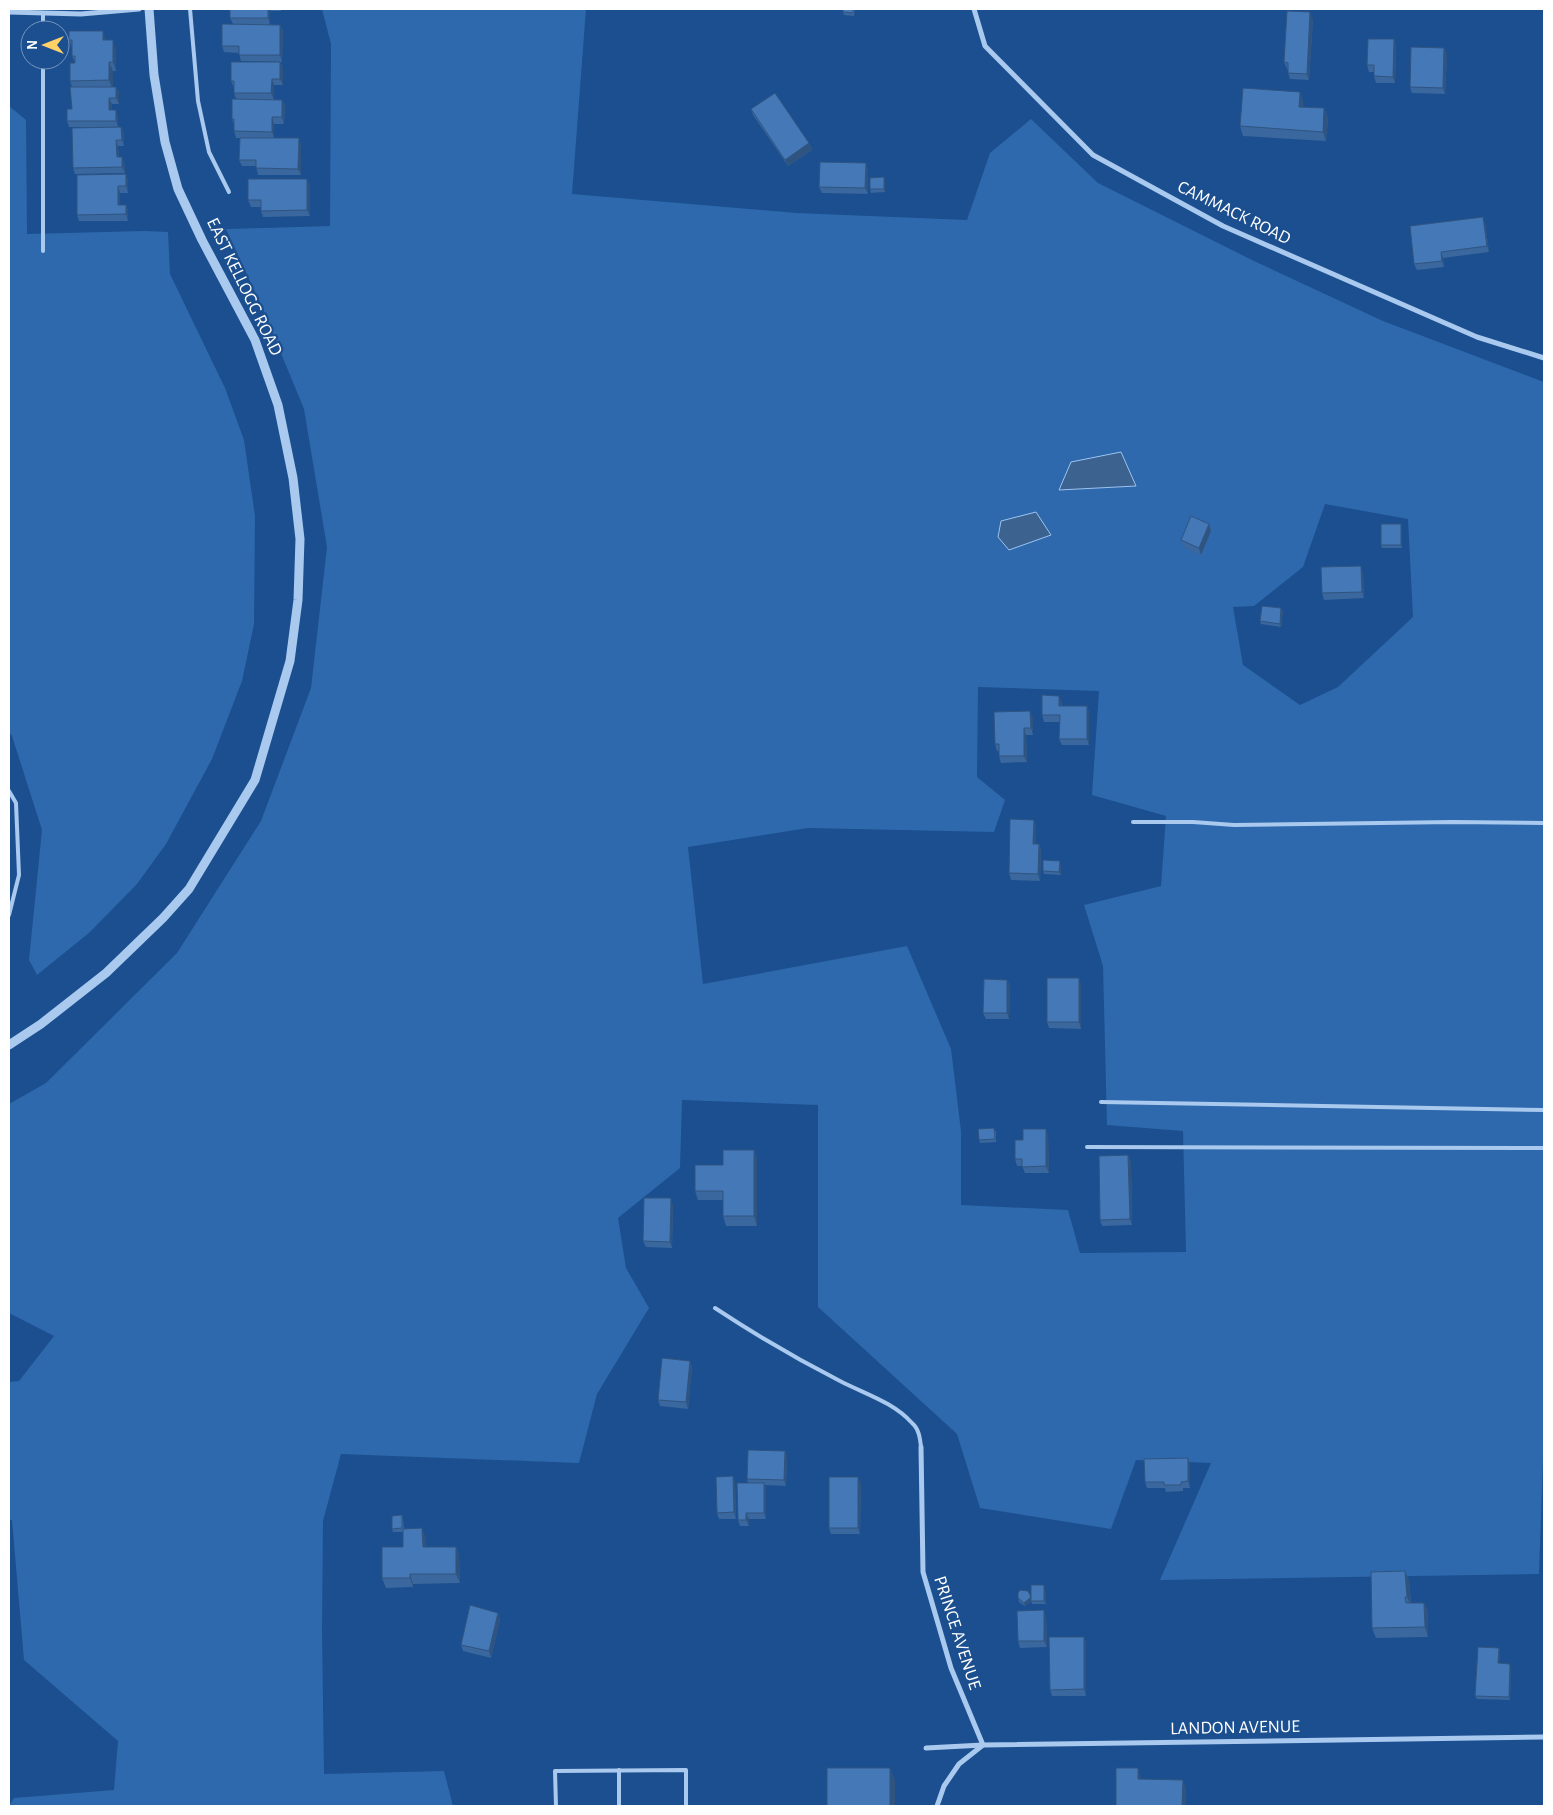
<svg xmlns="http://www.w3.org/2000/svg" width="1553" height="1815" font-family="'Alegreya Sans',sans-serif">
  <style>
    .green { fill: #2e69ad; fill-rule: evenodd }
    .water { fill: #3c6290; stroke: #9cc4f0 }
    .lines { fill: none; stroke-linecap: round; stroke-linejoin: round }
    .service { stroke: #a9c9ee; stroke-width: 4 }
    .minor { stroke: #a9c9ee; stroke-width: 5 }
    .tertiary { stroke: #a9c9ee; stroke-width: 9 }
    .wall { fill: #3a679d }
    .shaded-wall { fill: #305480 }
    .building { fill: #4478b7; stroke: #305480 }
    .labels { text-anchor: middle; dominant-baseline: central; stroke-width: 4.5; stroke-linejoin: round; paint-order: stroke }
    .street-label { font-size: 18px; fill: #fff; stroke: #1b4f8f }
  </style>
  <rect width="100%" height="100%" fill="#1b4f8f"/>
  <!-- green -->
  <g class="green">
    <path d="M322,9H586L572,194L797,213L967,220L990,153L1031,119L1098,183L1254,261L1383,321L1544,382V1431L1539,1574L1160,1580L1211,1463L1136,1460L1111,1529L980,1508L957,1434L818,1307V1105L682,1100L680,1168L618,1218L626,1268L649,1308L597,1394L579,1463L341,1454L323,1521L322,1630L324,1774L444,1771L453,1806H9L14,1798L114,1790L118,1741L24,1660L12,1520H9V1382L19,1381L54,1336L9,1313V1104L46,1083L177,953L261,821L311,688L327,547L304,409L262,307L226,229L330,226L331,44ZM1325,504L1408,519L1413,617L1338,687L1300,705L1243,665L1233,607L1254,606L1303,567ZM978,687L1099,691L1092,795L1166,816L1161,886L1084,905L1103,966L1107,1125L1183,1131L1186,1252L1080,1253L1068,1210L961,1205V1131L951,1049L907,946L703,984L688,847L808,828L994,832L1005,800L977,777Z"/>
    <polygon points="9,106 26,120 27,234 144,231 168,232 170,274 225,388 244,440 255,516 254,624 242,681 212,759 166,844 137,884 90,932 37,975 29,960 42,830 12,736 9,732"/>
  </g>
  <!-- water -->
  <g class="water">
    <polygon points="1121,452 1136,486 1059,490 1071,462"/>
    <polygon points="1036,512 1051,535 1009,550 998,537 1001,521"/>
  </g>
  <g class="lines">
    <!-- service -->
    <g class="service">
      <polyline points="190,9 198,101 209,152 229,192"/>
      <polyline points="43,30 43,13"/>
      <polyline points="43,251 43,60"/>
      <polyline points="9,791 16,803 19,875 9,915"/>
      <polyline points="1133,822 1193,822 1234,825 1453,822 1544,823"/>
      <polyline points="1101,1102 1544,1110"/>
      <polyline points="1087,1147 1544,1148"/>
      <path d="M715,1308C756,1335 797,1359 840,1381C865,1394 893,1402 912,1423C919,1429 920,1438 921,1447"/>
      <polyline points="619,1770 619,1806"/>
      <polyline points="556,1806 555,1771 686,1770 686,1806"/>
    </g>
    <!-- minor -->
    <g class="minor">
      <polyline points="974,9 985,46 1093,155 1223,226 1477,337 1544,358"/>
      <polyline points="9,12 81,14 139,9"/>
      <polyline points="921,1447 923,1572 951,1668 983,1745 959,1764 944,1786 937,1806"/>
      <polyline points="926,1748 983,1745 1544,1737"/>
    </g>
    <!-- tertiary -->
    <polyline class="tertiary" points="9,1045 41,1024 106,973 163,918 189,889 255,780 290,661 298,600 300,539 293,478 278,405 255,340 202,240 178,189 165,142 154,75 149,9"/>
  </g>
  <!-- wall -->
  <g class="wall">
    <polygon points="229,9 281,9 281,11 270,11 270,25 280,25 283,31 282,62 241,61 239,53 224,52 222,46 233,24 230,18 230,13"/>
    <polygon points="843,9 855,9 854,16 844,15 843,12"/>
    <polygon points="1313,19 1309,80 1290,79 1288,73 1288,69 1287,69 1284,62"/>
    <polygon points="1394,39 1396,46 1395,83 1376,83 1374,76 1374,72 1369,72 1367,65"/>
    <polygon points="69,40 106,40 116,49 116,71 113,71 113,87 116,87 119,93 119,104 112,104 112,110 118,116 118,127 69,127 67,121 72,109 72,87 70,81 75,63 72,56 72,47"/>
    <polygon points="1447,54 1445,94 1412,93 1410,87"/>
    <polygon points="280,62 283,68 283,85 274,85 274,100 282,100 285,106 284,124 274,124 274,138 301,145 301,175 258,175 256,166 242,166 239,160 240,138 236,138 234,131 234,125 232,119 236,99 234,93 234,88 231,81"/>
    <polygon points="1300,92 1303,101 1303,107 1324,108 1328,118 1326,141 1243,136 1240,126"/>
    <polygon points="751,109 809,143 812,150 788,166 753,115"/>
    <polygon points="121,127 124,134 124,146 118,146 119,157 122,157 124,163 125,173 75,174 73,168"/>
    <polygon points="868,169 868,194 822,193 819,187"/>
    <polygon points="126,174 128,181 128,193 120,193 120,205 126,205 128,211 128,221 79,221 77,215"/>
    <polygon points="885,180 885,192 871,193 870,189"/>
    <polygon points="310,185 310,216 263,217 261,211 261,207 251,207 248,200"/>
    <polygon points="1485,223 1489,252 1443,258 1444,267 1417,270 1414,264"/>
    <polygon points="1402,527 1402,548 1382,548 1381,545"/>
    <polygon points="1211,531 1201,555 1183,547 1181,540"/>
    <polygon points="1363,572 1364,598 1324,600 1322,593"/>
    <polygon points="1283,611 1281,627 1261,624 1260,621"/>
    <polygon points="1062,702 1062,706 1087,706 1089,713 1089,745 1062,745 1059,739 1060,722 1044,722 1042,715"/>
    <polygon points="1033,718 1033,735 1026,735 1027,762 1001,763 999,756 999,751 997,751 995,744"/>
    <polygon points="1036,826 1036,844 1039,844 1041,850 1040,881 1011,880 1009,873"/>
    <polygon points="1061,865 1061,875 1044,874 1043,871"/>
    <polygon points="1007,980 1010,986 1009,1019 986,1019 983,1013"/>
    <polygon points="1081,984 1081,1029 1049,1028 1047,1022"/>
    <polygon points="996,1131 996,1142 980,1143 979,1140"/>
    <polygon points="1048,1135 1049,1173 1025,1173 1022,1166 1017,1166 1015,1159 1023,1140"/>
    <polygon points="754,1150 757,1159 757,1226 726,1226 723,1216 723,1200 698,1200 695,1191 723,1165"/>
    <polygon points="1128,1155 1131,1162 1132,1225 1102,1226 1100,1220"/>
    <polygon points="673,1205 672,1248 646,1247 643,1241"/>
    <polygon points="690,1361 692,1367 688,1409 660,1406 658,1400"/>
    <polygon points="785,1451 787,1457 786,1486 765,1485 766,1489 766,1519 749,1519 749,1526 740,1526 738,1520 748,1483 747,1479"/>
    <polygon points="1190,1465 1190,1488 1183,1488 1183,1491 1166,1492 1165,1488 1147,1488 1145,1482"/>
    <polygon points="733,1476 735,1483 736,1519 719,1519 717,1513"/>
    <polygon points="861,1483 860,1534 831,1534 829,1528"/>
    <polygon points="402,1515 403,1519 404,1529 426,1538 426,1547 456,1547 459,1556 460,1583 413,1584 413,1587 386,1588 382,1578 403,1547 403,1532 393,1532 392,1529"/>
    <polygon points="1405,1571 1409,1581 1411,1603 1424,1603 1428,1612 1428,1637 1376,1638 1372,1628"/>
    <polygon points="1045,1588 1046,1604 1032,1604 1031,1601 1025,1606 1019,1602 1018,1598 1031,1597"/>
    <polygon points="498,1613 500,1620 491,1658 463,1651 461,1645"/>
    <polygon points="1046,1617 1047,1647 1020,1648 1018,1641"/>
    <polygon points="1086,1643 1086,1696 1052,1696 1050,1690"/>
    <polygon points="1499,1648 1500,1651 1499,1663 1511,1667 1510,1700 1477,1699 1475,1696"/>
  </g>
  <!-- shaded-wall -->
  <g class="shaded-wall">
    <polygon points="268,9 270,9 270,25 268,18"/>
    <polygon points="1310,12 1313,19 1309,80 1307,74"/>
    <polygon points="280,25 283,31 282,62 280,55"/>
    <polygon points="103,31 106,40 103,40"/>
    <polygon points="1394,39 1396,46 1395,83 1393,77"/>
    <polygon points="113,40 116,49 116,71 113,62"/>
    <polygon points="1444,48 1447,54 1445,94 1443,88"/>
    <polygon points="109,62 113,71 113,90 109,80"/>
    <polygon points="280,62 283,68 283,85 280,79"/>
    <polygon points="272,79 274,85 274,100 271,93"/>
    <polygon points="116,87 119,93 119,104 116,98"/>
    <polygon points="1300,92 1303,101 1302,116 1299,107"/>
    <polygon points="109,98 112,104 112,116 109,110"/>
    <polygon points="282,100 285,106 284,124 282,117"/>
    <polygon points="1324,108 1328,118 1326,141 1323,132"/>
    <polygon points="116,110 118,116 118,127 116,121"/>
    <polygon points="272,117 274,124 274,138 272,132"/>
    <polygon points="121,127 124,134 124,146 122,140"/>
    <polygon points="299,138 301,145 301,175 298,169"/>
    <polygon points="116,140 118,146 119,163 117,157"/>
    <polygon points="809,143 812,150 788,166 785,160"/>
    <polygon points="122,157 124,163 125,173 122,167"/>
    <polygon points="866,163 868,169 868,194 865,188"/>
    <polygon points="126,174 128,181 128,193 126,186"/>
    <polygon points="884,177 885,180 885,192 884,189"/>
    <polygon points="307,179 310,185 310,216 307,210"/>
    <polygon points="118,186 120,193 120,211 118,205"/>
    <polygon points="126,205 128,211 128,221 126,214"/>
    <polygon points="1483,217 1485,223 1489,252 1487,246"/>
    <polygon points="1441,252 1443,258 1444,267 1442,261"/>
    <polygon points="1209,524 1211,531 1201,555 1199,548"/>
    <polygon points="1401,524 1402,527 1402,548 1401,545"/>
    <polygon points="1361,566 1363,572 1364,598 1362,592"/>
    <polygon points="1281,608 1283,611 1281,627 1280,624"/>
    <polygon points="1059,696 1062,702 1061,712 1059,706"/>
    <polygon points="1087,706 1089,713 1089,745 1087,739"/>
    <polygon points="1030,711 1033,718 1033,735 1031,728"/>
    <polygon points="1024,728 1026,735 1027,762 1024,756"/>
    <polygon points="1034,820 1036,826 1036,850 1033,844"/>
    <polygon points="1039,844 1041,850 1040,881 1038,874"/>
    <polygon points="1060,861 1061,865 1061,875 1059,872"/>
    <polygon points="1079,978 1081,984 1081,1029 1079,1022"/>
    <polygon points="1007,980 1010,986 1009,1019 1007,1013"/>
    <polygon points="1046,1129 1048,1135 1049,1173 1046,1166"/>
    <polygon points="754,1150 757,1159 757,1226 754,1216"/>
    <polygon points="1128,1155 1131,1162 1132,1225 1130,1219"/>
    <polygon points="671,1198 673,1205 672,1248 670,1242"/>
    <polygon points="690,1361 692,1367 688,1409 686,1402"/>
    <polygon points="785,1451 787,1457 786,1486 784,1480"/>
    <polygon points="1188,1458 1190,1465 1190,1488 1188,1481"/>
    <polygon points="733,1476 735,1483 736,1519 734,1512"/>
    <polygon points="858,1477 861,1483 860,1534 858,1528"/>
    <polygon points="764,1483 766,1489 766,1519 764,1513"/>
    <polygon points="746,1513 749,1519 749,1526 746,1520"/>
    <polygon points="422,1528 426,1538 426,1557 423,1547"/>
    <polygon points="456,1547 459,1556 460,1583 456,1574"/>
    <polygon points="1405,1571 1409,1581 1411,1607 1407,1597"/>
    <polygon points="410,1574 413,1584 413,1587 410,1578"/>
    <polygon points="1044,1585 1045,1588 1046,1604 1044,1601"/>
    <polygon points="1031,1597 1032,1600 1025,1606 1024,1603"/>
    <polygon points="1424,1603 1428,1612 1428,1637 1425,1627"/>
    <polygon points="1044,1610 1046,1617 1047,1647 1044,1641"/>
    <polygon points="498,1613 500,1620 491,1658 489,1651"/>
    <polygon points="1084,1637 1086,1643 1086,1696 1084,1689"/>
    <polygon points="1499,1648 1500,1651 1499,1667 1498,1663"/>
    <polygon points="1510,1664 1511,1667 1510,1700 1509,1697"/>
    <polygon points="890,1768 895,1780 895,1806 890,1806"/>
    <polygon points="1138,1768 1141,1778 1141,1788 1138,1779"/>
    <polygon points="1183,1780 1186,1789 1186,1806 1182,1806"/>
  </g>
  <!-- building -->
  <g class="building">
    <rect x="230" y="9" width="38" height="9"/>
    <polygon points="843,9 853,9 853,13 843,12"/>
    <polygon points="1287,11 1310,12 1307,74 1288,73 1288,63 1284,62"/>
    <polygon points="222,24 280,25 280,55 239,55 239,46 222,46"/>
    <polygon points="69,31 103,31 103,40 113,40 113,62 109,62 109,80 70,81 70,63 75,63 75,56 72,56 72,40 69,40"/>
    <polygon points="1368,39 1394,39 1393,77 1374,76 1374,65 1367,65"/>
    <polygon points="1411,47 1444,48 1443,88 1410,87"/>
    <polygon points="231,62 280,62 280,79 272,79 271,93 234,93 234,81 231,81"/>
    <polygon points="70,87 116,87 116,98 109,98 109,110 116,110 116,121 67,121 67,109 72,109"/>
    <polygon points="1243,88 1300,92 1299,107 1324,108 1323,132 1240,126"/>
    <polygon points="775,93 809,143 785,160 751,109"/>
    <polygon points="232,99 282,100 282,117 272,117 272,132 234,131 234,119 232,119"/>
    <polygon points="121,127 122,140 116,140 117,157 122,157 122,167 73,168 72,128"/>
    <polygon points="240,138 299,138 298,169 256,168 256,160 239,160"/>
    <polygon points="820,162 866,163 865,188 819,187"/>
    <polygon points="126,174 126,186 118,186 118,205 126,205 126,214 77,215 77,175"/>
    <polygon points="884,177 884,189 870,189 870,178"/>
    <polygon points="248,179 307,179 307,210 261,211 261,200 248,200"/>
    <polygon points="1483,217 1487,246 1441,252 1442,261 1414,264 1410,226"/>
    <polygon points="1191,516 1209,524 1199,548 1181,540"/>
    <rect x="1381" y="524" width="20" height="21"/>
    <polygon points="1361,566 1362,592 1322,593 1321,567"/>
    <polygon points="1262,606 1281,608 1280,624 1260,621"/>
    <polygon points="1042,695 1059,696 1059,706 1087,706 1087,739 1059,739 1060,715 1042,715"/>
    <polygon points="1030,711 1031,728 1024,728 1024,756 999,756 999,744 995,744 994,712"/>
    <polygon points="1010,819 1034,820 1033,844 1039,844 1038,874 1009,873"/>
    <polygon points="1043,860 1060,861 1059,872 1043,871"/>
    <rect x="1047" y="978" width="32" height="44"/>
    <polygon points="984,979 1007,980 1007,1013 983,1013"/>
    <polygon points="994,1128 995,1139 979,1140 978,1129"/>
    <polygon points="1023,1129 1046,1129 1046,1166 1022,1167 1022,1159 1015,1159 1015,1140 1023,1140"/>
    <polygon points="723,1150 754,1150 754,1216 723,1216 723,1191 695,1191 695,1165 723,1165"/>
    <polygon points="1128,1155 1130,1219 1100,1220 1099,1156"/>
    <polygon points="644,1198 671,1198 670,1242 643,1241"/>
    <polygon points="662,1358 690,1361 686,1402 658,1400"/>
    <polygon points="748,1450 785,1451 784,1480 747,1479"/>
    <polygon points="1188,1458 1188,1481 1181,1482 1181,1485 1164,1485 1164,1482 1145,1482 1144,1459"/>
    <polygon points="733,1476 734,1512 717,1513 716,1477"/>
    <rect x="829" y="1477" width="29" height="51"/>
    <polygon points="737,1483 764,1483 764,1513 746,1513 746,1520 738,1520"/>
    <polygon points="402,1515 402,1528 392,1529 392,1516"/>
    <polygon points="422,1528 423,1547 456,1547 456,1574 410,1574 410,1578 382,1578 382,1547 403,1547 403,1529"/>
    <polygon points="1405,1571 1407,1597 1405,1597 1406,1603 1424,1603 1425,1627 1372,1628 1371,1572"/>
    <polygon points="1031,1585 1044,1585 1044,1601 1031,1601 1031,1597 1024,1603 1018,1598 1018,1593 1020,1590 1028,1591 1031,1597"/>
    <polygon points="470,1605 498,1613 489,1651 461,1645"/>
    <polygon points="1044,1610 1044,1641 1018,1641 1017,1611"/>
    <polygon points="1049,1637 1084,1637 1084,1689 1050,1690"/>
    <polygon points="1478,1647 1499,1648 1498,1663 1510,1664 1509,1697 1475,1696"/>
    <rect x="827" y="1768" width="63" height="38"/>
    <polygon points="1116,1768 1138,1768 1138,1779 1183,1780 1182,1806 1116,1806"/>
  </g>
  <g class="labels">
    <!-- street labels -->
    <g class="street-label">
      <text transform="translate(1234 213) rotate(26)">CAMMACK ROAD</text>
      <text transform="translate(244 287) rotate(64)">EAST KELLOGG ROAD</text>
      <text transform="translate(957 1633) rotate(72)">PRINCE AVENUE</text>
      <text transform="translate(1235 1728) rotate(-1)">LANDON AVENUE</text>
    </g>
  </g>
  <!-- border -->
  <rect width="1553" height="1815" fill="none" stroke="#ffffff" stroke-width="20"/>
  <!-- north arrow -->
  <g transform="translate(45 45) rotate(270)"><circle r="24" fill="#1b4f8f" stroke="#7695bc"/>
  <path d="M0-4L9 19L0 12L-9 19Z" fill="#ffd166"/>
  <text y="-8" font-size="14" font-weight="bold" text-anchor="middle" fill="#ffffff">N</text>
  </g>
</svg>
